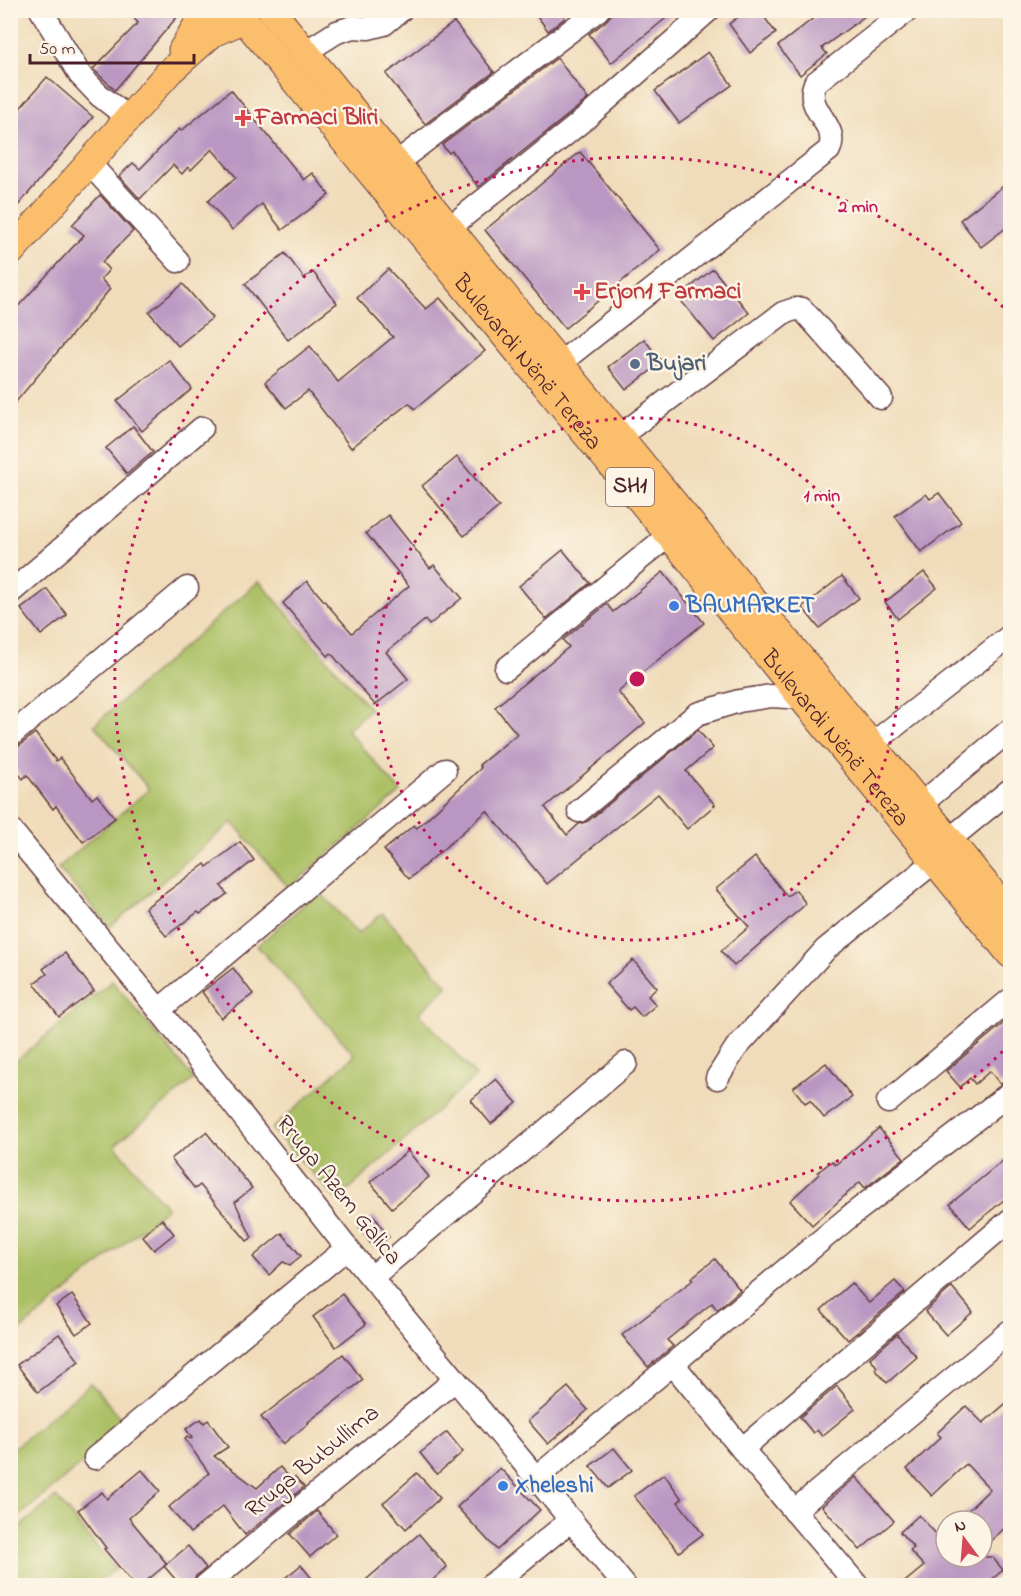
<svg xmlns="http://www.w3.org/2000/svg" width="1021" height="1596" font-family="'Indie Flower',sans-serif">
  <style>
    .green { fill: #abc065; stroke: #7a7048; stroke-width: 1.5 }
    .building { fill: #ba97c2 }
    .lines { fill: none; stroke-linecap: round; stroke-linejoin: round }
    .minor-casing { stroke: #633b40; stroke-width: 25 }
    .major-casing { stroke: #633b40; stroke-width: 29 }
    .minor { stroke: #fff; stroke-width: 22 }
    .major { stroke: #fabe6d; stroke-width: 27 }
    .ring { fill: none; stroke: #c2185b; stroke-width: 3; stroke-dasharray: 3 6 }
    .health-dot { fill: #e0444e; stroke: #fcf5e5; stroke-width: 2 }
    .service-dot { fill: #5c6f8a; stroke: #fcf5e5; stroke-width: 2 }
    .shop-dot { fill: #3f7fe0; stroke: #fcf5e5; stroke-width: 2 }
    .labels { text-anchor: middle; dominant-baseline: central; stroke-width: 5; stroke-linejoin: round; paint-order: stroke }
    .shield { fill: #fcf5e5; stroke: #7f5f63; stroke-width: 1.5 }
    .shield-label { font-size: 22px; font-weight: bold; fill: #4a1f2b }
    .health-label { font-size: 24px; font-weight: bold; fill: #be3a42; stroke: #fcf5e5; text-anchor: start }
    .street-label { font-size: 24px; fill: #4a1f2b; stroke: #fcf5e5 }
    .service-label { font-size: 24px; font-weight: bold; fill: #4e5e75; stroke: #fcf5e5; text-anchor: start }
    .shop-label { font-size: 24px; font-weight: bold; fill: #366cbe; stroke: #fcf5e5; text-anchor: start }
    .centre { fill: #c2185b; stroke: #fcf5e5; stroke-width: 3 }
    .ring-label { font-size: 18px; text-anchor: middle; font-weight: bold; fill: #c2185b; stroke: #fcf5e5; stroke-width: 5; stroke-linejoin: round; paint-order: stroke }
  </style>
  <rect width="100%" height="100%" fill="#fcf5e5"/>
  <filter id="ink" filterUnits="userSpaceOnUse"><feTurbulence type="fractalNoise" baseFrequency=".0167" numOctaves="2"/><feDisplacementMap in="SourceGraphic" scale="12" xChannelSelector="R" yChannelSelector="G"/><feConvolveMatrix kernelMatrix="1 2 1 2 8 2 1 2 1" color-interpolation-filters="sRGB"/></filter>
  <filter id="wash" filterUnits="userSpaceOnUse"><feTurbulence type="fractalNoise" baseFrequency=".008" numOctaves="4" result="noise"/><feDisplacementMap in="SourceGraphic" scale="24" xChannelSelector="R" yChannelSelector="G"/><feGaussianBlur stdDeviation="1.35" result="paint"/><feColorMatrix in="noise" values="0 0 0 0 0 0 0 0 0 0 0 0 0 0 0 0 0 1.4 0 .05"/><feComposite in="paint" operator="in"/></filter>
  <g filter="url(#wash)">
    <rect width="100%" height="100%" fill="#f0dcba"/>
    <!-- green -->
    <g class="green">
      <polygon points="259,581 370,709 347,730 401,792 289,888 232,822 110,927 58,868 149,789 94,725"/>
      <polygon points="319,891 358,934 382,913 448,986 419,1013 476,1076 337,1200 272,1129 355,1055 257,946"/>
      <polygon points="112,981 194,1079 115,1145 167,1208 11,1338 11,1065"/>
      <polygon points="91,1383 127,1426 11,1523 11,1450"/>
      <polygon points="56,1497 115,1569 95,1585 11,1585 11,1534"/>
    </g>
    <g id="blocks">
      <!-- building -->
      <g class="building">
        <polygon points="128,10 183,10 115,90 93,69 138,23"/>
        <polygon points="533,10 559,10 565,18 548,31"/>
        <polygon points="615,10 676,10 611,63 589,34 606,21"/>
        <polygon points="747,10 759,10 776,33 750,53 729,24"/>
        <polygon points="824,10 873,10 822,48 827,54 800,75 778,46"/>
        <polygon points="454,22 494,72 425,124 386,74"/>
        <polygon points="708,52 732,85 679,123 655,91"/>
        <polygon points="557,58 588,99 478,187 452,151 449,153 442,145"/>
        <polygon points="47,77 93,117 10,215 10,120"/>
        <polygon points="231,90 304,180 313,173 329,195 282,230 262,204 232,230 208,201 236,177 212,149 191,170 188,167 182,174 173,165 140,199 119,176 133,163 140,169 179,129 181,131"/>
        <polygon points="580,152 660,250 565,328 485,230"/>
        <polygon points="1011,180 1011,224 981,247 960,220"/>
        <polygon points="100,195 133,231 102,262 109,270 101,279 110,289 10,409 10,315 84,235 72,225"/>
        <polygon points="285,253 304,278 313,272 337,303 288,340 245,284"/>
        <polygon points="388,269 426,309 440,298 485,351 415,409 409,403 351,448 308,391 286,408 265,382 310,346 338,382 393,337 357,298"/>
        <polygon points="713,269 749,313 714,341 678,297"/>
        <polygon points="183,284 212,318 178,346 149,312"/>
        <polygon points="644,339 662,362 626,390 608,367"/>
        <polygon points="169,360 192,389 142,431 117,401"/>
        <polygon points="133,426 153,452 127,474 106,448"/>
        <polygon points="457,457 499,507 464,536 422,486"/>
        <polygon points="939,493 961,522 921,552 895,516 926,494 930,499"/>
        <polygon points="388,515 430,568 434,565 462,598 429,625 425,620 386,652 408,679 375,705 331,653 328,656 283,603 307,581 352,633 409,586 366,533"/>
        <polygon points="563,550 590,583 546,619 519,586"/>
        <polygon points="663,572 704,623 618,692 645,723 545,807 567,835 579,824 588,821 698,730 713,748 686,771 715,805 687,829 658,794 547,884 487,811 409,879 384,850 414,825 417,828 481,768 479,765 517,734 495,707 569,647 563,640 607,604 613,612"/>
        <polygon points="924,572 937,588 898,619 885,602"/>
        <polygon points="842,576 859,598 819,628 802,607"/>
        <polygon points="47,589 67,615 41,635 21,609"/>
        <polygon points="35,733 56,761 60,758 92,799 97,795 115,818 83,842 56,806 53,809 27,775 23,779 10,763 10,749 19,746"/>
        <polygon points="240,842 254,860 221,886 227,894 200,914 198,912 166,936 145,908 205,864 207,867"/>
        <polygon points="755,857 787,896 796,890 806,904 734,966 721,951 749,927 716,889"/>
        <polygon points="65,953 94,991 59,1017 34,983 47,974 43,969"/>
        <polygon points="633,960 657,988 648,996 656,1005 642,1017 633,1007 629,1010 606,984"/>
        <polygon points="233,968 253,994 221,1018 202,992"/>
        <polygon points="1011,1017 1011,1080 1000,1084 990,1071 975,1084 970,1078 960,1087 946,1071"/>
        <polygon points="826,1063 852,1097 824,1118 810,1100 805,1103 793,1088"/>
        <polygon points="496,1079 517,1103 491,1124 471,1100"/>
        <polygon points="879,1128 904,1158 865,1188 860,1182 812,1225 790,1201 819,1174 818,1172 832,1161 835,1165"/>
        <polygon points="206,1132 252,1188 235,1202 252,1238 247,1241 200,1185 195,1189 171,1159"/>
        <polygon points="408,1151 429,1177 392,1208 370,1182"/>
        <polygon points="1011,1154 1011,1194 970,1228 950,1204"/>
        <polygon points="374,1216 389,1237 374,1248 359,1228"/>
        <polygon points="162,1219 174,1234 154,1250 142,1236"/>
        <polygon points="282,1233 301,1256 290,1265 283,1262 269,1275 253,1257"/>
        <polygon points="715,1259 740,1290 717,1310 712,1303 667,1340 673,1346 648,1367 622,1335 693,1280 691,1278"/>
        <polygon points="895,1281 905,1292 848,1340 821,1310 851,1283 869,1303"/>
        <polygon points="952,1287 973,1312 946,1335 925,1311"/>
        <polygon points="342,1294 366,1324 336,1347 313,1317"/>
        <polygon points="72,1295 92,1323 76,1334 56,1306"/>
        <polygon points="59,1334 79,1361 38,1392 17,1365"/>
        <polygon points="897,1334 917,1357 887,1383 875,1369 877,1367 870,1358"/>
        <polygon points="343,1354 363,1380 308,1422 309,1423 283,1444 261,1417"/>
        <polygon points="837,1386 855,1409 822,1436 817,1430 813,1433 800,1417"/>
        <polygon points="568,1387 588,1410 548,1444 528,1421"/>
        <polygon points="1011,1399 1011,1522 982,1549 982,1521 957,1521 990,1489 966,1464 932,1496 907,1469 941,1437 937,1433 966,1406 983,1423"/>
        <polygon points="201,1419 204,1423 208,1420 228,1447 214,1456 257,1488 280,1467 291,1479 295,1477 304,1487 245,1535 223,1506 190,1533 169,1507 209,1473 185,1439 187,1437 190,1439 192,1438 186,1429"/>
        <polygon points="447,1432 463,1452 437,1474 420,1453"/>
        <polygon points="614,1448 632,1470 608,1488 590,1466"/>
        <polygon points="500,1468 540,1510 497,1550 457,1507"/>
        <polygon points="142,1470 160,1491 129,1518 167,1564 140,1586 135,1586 104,1549 106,1548 78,1510 102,1492 107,1499"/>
        <polygon points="417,1473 440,1498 406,1529 383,1503"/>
        <polygon points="664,1474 682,1499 678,1502 703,1534 679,1552 634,1496"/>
        <polygon points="856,1477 894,1521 860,1550 822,1506"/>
        <polygon points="317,1511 336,1534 310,1557 290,1534"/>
        <polygon points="919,1515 946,1545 946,1557 992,1557 1003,1570 984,1586 900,1586 924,1566 910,1551 914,1548 900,1532"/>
        <polygon points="419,1534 447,1567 426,1586 359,1586"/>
        <polygon points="188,1546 206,1568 196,1576 192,1586 181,1586 164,1566"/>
        <polygon points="301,1565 318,1586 275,1586"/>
      </g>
    </g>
  </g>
  <g filter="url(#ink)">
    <use href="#blocks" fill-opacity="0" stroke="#633b40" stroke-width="1.5"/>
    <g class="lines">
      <defs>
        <g id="minor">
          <polyline points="41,10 80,75 99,95 130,119"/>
          <polyline points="305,52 337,32 353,27 368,28 384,24 401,10"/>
          <polyline points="89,163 178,261"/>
          <polyline points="396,163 598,10"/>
          <polyline points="449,228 586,118 709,10"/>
          <path d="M560,363L829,150C841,125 803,111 815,83L908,10"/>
          <polyline points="620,436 783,313 795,309 802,309 881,398"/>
          <polyline points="10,593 202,428"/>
          <polyline points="506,669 669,535"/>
          <polyline points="10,736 187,588"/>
          <polyline points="872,744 1010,636"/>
          <polyline points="921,804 1010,730"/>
          <polyline points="579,811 697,714 739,701 771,696 803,698"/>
          <polyline points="10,829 159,1010 347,1248 625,1586"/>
          <polyline points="950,839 1010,790"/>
          <polyline points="159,1010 445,770"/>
          <polyline points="717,1078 736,1048 826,949 934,862"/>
          <polyline points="888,1102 1010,1000"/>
          <polyline points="372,1277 626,1063"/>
          <polyline points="673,1364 742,1449 858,1586"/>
          <polyline points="742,1449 1010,1220"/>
          <polyline points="95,1458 347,1248"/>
          <polyline points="536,1478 849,1217 1010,1093"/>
          <polyline points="794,1511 1010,1331"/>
          <polyline points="205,1586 455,1380"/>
          <polyline points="490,1586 571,1520"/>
        </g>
        <g id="major">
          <polyline points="271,10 1010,914"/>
          <path id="s1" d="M247,23L669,535L1010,954"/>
          <polyline points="182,50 206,10"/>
          <polyline points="10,253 169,72 213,33 236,23"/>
        </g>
      </defs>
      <!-- minor casing -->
      <use href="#minor" class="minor-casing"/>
      <!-- major casing -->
      <use href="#major" class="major-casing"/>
      <!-- minor -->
      <use href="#minor" class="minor"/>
      <!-- major -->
      <use href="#major" class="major"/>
    </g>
  </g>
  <!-- distance rings -->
  <g class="ring">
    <circle cx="637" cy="679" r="261"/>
    <path d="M1009 1045A522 522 0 1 1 1009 313"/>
  </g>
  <!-- markers -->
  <g class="health-dot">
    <path d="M240 109h6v6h6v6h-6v6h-6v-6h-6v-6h6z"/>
    <path d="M579 283h6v6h6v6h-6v6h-6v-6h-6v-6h6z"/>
  </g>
  <circle class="service-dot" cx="635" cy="364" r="6"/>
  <g class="shop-dot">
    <circle cx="674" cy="606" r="6"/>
    <circle cx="503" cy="1486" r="6"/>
  </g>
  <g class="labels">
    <!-- shield labels -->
    <rect class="shield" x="606" y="468" width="48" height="38" rx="4.5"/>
    <g class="shield-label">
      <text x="630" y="487">SH1</text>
    </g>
    <!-- health labels -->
    <g class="health-label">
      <text x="255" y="118">Farmaci Bliri</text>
      <text x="594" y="292">Erjon1 Farmaci</text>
    </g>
    <!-- street labels -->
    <g class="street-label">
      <text stroke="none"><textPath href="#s1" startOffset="440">Bulevardi Nënë Tereza</textPath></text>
      <text stroke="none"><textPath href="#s1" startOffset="926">Bulevardi Nënë Tereza</textPath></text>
      <text transform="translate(338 1191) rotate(51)">Rruga Azem Galica</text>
      <text transform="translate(313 1462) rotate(-39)">Rruga Bubullima</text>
    </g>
    <!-- service labels -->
    <g class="service-label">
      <text x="647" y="364">Bujari</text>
    </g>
    <!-- shop labels -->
    <g class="shop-label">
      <text x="686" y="606">BAUMARKET</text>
      <text x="515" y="1486">Xheleshi</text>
    </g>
  </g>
  <circle cx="637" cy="679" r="9" class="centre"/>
  <g class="ring-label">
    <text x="858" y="212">2 min</text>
    <text x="822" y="501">1 min</text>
  </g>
  <!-- margin -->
  <rect width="1021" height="1596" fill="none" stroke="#fcf5e5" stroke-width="36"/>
  <!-- north arrow -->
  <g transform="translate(964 1539) rotate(344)"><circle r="28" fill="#fcf5e5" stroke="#b59f9b" stroke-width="1.5"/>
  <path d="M0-4.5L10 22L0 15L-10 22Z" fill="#d1495b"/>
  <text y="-9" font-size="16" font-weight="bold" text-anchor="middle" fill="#4a1f2b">N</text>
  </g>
  <!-- scale -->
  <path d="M30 54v9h164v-9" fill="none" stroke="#4a1f2b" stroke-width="3"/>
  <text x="39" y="54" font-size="18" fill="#4a1f2b" stroke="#fcf5e5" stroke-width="4.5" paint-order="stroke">50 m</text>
</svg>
